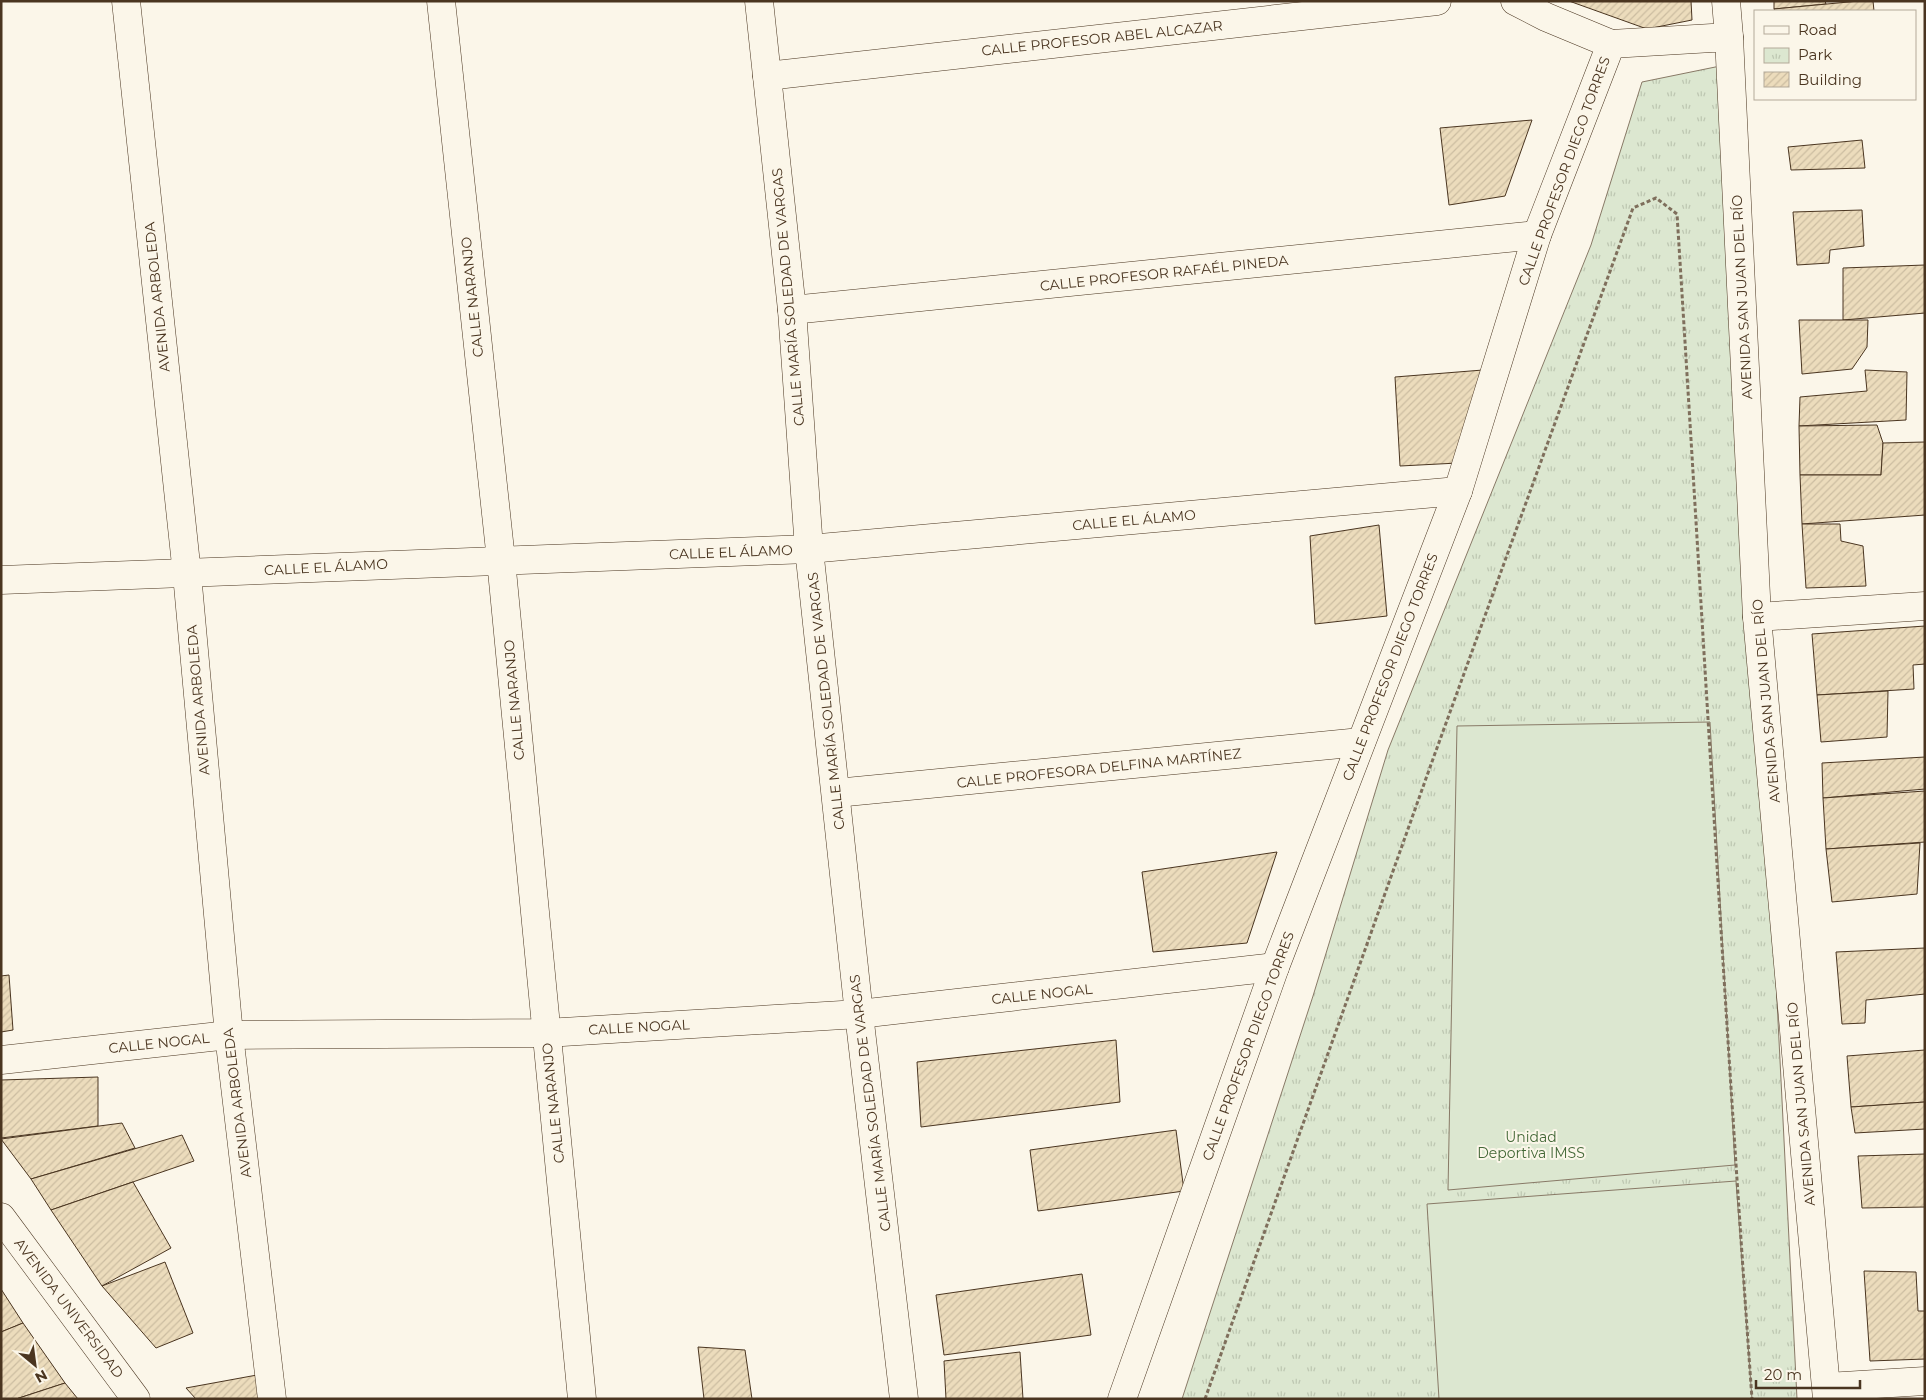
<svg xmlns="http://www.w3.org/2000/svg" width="1926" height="1400" font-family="Montserrat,sans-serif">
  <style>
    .park { fill: url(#park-tufts); stroke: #887966 }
    .garden { fill: #dce7d0; stroke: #887966 }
    .building { fill: url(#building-hatch); stroke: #4a3520 }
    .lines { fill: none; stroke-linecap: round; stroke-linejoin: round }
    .street-casing { stroke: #4a3520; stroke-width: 29 }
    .secondary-casing { stroke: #4a3520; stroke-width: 29 }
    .path { stroke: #7f6f5c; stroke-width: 3; stroke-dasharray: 4 2.5; stroke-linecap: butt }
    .street { stroke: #fbf6e9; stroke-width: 28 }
    .secondary { stroke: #fbf6e9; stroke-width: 28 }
    .labels { text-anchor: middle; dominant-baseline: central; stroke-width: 4; stroke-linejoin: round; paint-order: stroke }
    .street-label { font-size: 14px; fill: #4a3520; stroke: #fbf6e9 }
    .park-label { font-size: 14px; fill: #436837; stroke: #fbf6e9 }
  </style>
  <defs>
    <pattern id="park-tufts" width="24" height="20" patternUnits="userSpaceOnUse" patternTransform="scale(1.25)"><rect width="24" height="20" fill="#dce7d0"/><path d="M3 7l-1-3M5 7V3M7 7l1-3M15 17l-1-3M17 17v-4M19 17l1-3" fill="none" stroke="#bec7b2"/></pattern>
    <pattern id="building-hatch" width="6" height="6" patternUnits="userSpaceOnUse" patternTransform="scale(1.25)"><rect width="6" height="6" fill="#ecdcbc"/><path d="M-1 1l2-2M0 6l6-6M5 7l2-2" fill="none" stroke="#ccbda1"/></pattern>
  </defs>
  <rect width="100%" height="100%" fill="#fbf6e9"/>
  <!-- park -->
  <polygon class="park" points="1730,64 1797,1399 1182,1399 1313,996 1388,750 1591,245 1642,82"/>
  <!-- garden -->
  <g class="garden">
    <polygon points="1710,722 1735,1165 1448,1190 1457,726"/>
    <polygon points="1736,1181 1752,1399 1439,1399 1427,1204"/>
  </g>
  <!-- building -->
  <g class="building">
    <polygon points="1569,1 1691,1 1692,20 1647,29"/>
    <polygon points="1774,1 1825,1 1826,4 1774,9"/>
    <polygon points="1859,1 1873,1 1874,11 1775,11 1774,9"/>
    <polygon points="1532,120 1505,196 1449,205 1440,128"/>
    <polygon points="1862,140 1865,168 1791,170 1788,147"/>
    <polygon points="1862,210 1864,246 1830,250 1829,263 1797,265 1793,212"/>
    <polygon points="1925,265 1925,313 1843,320 1843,268"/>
    <polygon points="1799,320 1868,320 1867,347 1852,369 1802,374"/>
    <polygon points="1483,370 1458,463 1400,466 1395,377"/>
    <polygon points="1865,370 1907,372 1906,420 1799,426 1800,397 1867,391"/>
    <polygon points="1877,425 1883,443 1881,475 1800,475 1799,426"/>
    <polygon points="1925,442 1925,515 1802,524 1800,475 1881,475 1883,443"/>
    <polygon points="1802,524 1840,524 1841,541 1863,546 1866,586 1806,588"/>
    <polygon points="1379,525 1387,616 1315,624 1310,536"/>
    <polygon points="1925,626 1925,664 1913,665 1914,689 1817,695 1812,634"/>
    <polygon points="1888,691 1887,737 1821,742 1817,695"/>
    <polygon points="1925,757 1925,789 1823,798 1822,763"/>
    <polygon points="1925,791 1925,842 1826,849 1823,798"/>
    <polygon points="1920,843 1917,894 1832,902 1826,849"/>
    <polygon points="1277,852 1247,943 1153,952 1142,872"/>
    <polygon points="1925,948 1925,994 1866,1000 1865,1023 1842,1024 1836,952"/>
    <polygon points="9,975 13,1030 1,1032 1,976"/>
    <polygon points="1116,1040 1120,1102 921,1127 917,1062"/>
    <polygon points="1925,1050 1925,1102 1851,1107 1847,1056"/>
    <polygon points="98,1077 98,1126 1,1138 1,1080"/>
    <polygon points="1925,1102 1925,1129 1855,1133 1851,1107"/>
    <polygon points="122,1123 135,1148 31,1179 1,1139"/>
    <polygon points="1176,1130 1184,1191 1038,1211 1030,1150"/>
    <polygon points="182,1135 194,1161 51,1210 31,1179"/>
    <polygon points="1925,1154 1925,1207 1862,1208 1858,1156"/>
    <polygon points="133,1182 171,1248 102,1286 51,1210"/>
    <polygon points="165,1262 193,1333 156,1348 102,1286"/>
    <polygon points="1864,1271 1916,1272 1918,1311 1925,1311 1925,1359 1870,1361"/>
    <polygon points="1082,1274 1091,1335 944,1355 936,1295"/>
    <polygon points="1,1289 23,1323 1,1332"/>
    <polygon points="23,1323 65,1383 16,1399 1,1399 1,1332"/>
    <polygon points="698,1347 745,1350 752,1399 704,1399"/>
    <polygon points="1020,1352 1023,1399 946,1399 944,1361"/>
    <polygon points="257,1375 260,1399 196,1399 186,1388"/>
    <polygon points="65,1383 78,1399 16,1399"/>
  </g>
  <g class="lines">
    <defs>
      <g id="street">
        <polyline points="126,1 187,574 229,1035 272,1399"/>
        <polyline points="441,1 501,560 582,1399"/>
        <polyline points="759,1 792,310 809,549 859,1014 904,1399"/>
        <polyline points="1515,1 1546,17 1611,44"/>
        <polyline points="1726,1 1729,37"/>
        <polyline points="767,76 1437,1"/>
        <polyline points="792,310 1537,235"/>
        <polyline points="1,580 809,549 1458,491"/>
        <polyline points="1757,617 1925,606"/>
        <polyline points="836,793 1361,742"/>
        <polyline points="1,1060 229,1035 546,1033 859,1014 1275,967"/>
        <polyline points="1,1217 136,1399"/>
        <polyline points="1827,1387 1925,1381"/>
      </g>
      <polyline id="secondary" points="1122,1399 1275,967 1458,491 1537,235 1611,44 1729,37 1757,617 1827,1399"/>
    </defs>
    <!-- street casing -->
    <use href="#street" class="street-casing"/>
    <!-- secondary casing -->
    <use href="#secondary" class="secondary-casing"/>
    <!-- path -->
    <path class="path" d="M1205,1399L1429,770L1633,208L1656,198L1677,214C1702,609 1724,1004 1752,1399"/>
    <!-- street -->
    <use href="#street" class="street"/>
    <!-- secondary -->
    <use href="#secondary" class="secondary"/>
  </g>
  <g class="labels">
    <!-- street labels -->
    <g class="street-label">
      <text transform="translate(1102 38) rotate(-6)">CALLE PROFESOR ABEL ALCAZAR</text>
      <text transform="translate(1564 171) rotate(-70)">CALLE PROFESOR DIEGO TORRES</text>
      <text transform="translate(1164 273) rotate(-6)">CALLE PROFESOR RAFAÉL PINEDA</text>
      <text transform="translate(157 297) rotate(-96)">AVENIDA ARBOLEDA</text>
      <text transform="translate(472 297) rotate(-96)">CALLE NARANJO</text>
      <text transform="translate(788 297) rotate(-95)">CALLE MARÍA SOLEDAD DE VARGAS</text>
      <text transform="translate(1742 297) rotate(-93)">AVENIDA SAN JUAN DEL RÍO</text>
      <text transform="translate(1134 520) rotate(-5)">CALLE EL ÁLAMO</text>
      <text transform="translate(731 552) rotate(-2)">CALLE EL ÁLAMO</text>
      <text transform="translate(326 567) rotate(-3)">CALLE EL ÁLAMO</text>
      <text transform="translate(1390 667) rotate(-69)">CALLE PROFESOR DIEGO TORRES</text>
      <text transform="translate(198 700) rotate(-95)">AVENIDA ARBOLEDA</text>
      <text transform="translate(514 700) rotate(-95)">CALLE NARANJO</text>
      <text transform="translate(826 701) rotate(-96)">CALLE MARÍA SOLEDAD DE VARGAS</text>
      <text transform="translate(1766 701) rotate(-95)">AVENIDA SAN JUAN DEL RÍO</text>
      <text transform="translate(1099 768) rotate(-6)">CALLE PROFESORA DELFINA MARTÍNEZ</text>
      <text transform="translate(1042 994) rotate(-6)">CALLE NOGAL</text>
      <text transform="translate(639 1027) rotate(-3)">CALLE NOGAL</text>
      <text transform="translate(159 1043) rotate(-6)">CALLE NOGAL</text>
      <text transform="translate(1248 1046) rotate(-70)">CALLE PROFESOR DIEGO TORRES</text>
      <text transform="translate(237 1103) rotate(-97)">AVENIDA ARBOLEDA</text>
      <text transform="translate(553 1103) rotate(-96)">CALLE NARANJO</text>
      <text transform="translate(870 1103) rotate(-97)">CALLE MARÍA SOLEDAD DE VARGAS</text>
      <text transform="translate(1801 1104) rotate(-95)">AVENIDA SAN JUAN DEL RÍO</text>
      <text transform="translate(69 1308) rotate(53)">AVENIDA UNIVERSIDAD</text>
    </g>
    <!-- park labels -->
    <g class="park-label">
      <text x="1531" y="1137">Unidad<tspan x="1531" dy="16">Deportiva IMSS</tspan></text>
    </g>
  </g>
  <!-- border -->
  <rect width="1926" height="1400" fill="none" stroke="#4a3520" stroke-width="5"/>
  <!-- legend -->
  <rect x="1754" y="10" width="162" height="90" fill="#fbf6e9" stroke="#b4a999"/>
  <rect x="1764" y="26" width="25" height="8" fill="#fbf6e9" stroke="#b4a999"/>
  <text x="1798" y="35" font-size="15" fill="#4a3520">Road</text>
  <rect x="1764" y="48" width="25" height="15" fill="url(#park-tufts)" stroke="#b4a999"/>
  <text x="1798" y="60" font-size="15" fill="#4a3520">Park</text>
  <rect x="1764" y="72" width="25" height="15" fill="url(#building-hatch)" stroke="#b4a999"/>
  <text x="1798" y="85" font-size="15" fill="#4a3520">Building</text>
  <!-- north arrow -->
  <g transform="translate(35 1365) rotate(151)" stroke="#fbf6e9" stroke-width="4" paint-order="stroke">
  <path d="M0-4L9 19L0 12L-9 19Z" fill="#4a3520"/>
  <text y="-8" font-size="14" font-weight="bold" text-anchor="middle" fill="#4a3520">N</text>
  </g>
  <!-- scale -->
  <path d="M1756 1380v8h104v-8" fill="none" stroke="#4a3520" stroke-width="2.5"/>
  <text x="1764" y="1380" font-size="15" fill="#4a3520" stroke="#fbf6e9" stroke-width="4" paint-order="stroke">20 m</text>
</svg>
